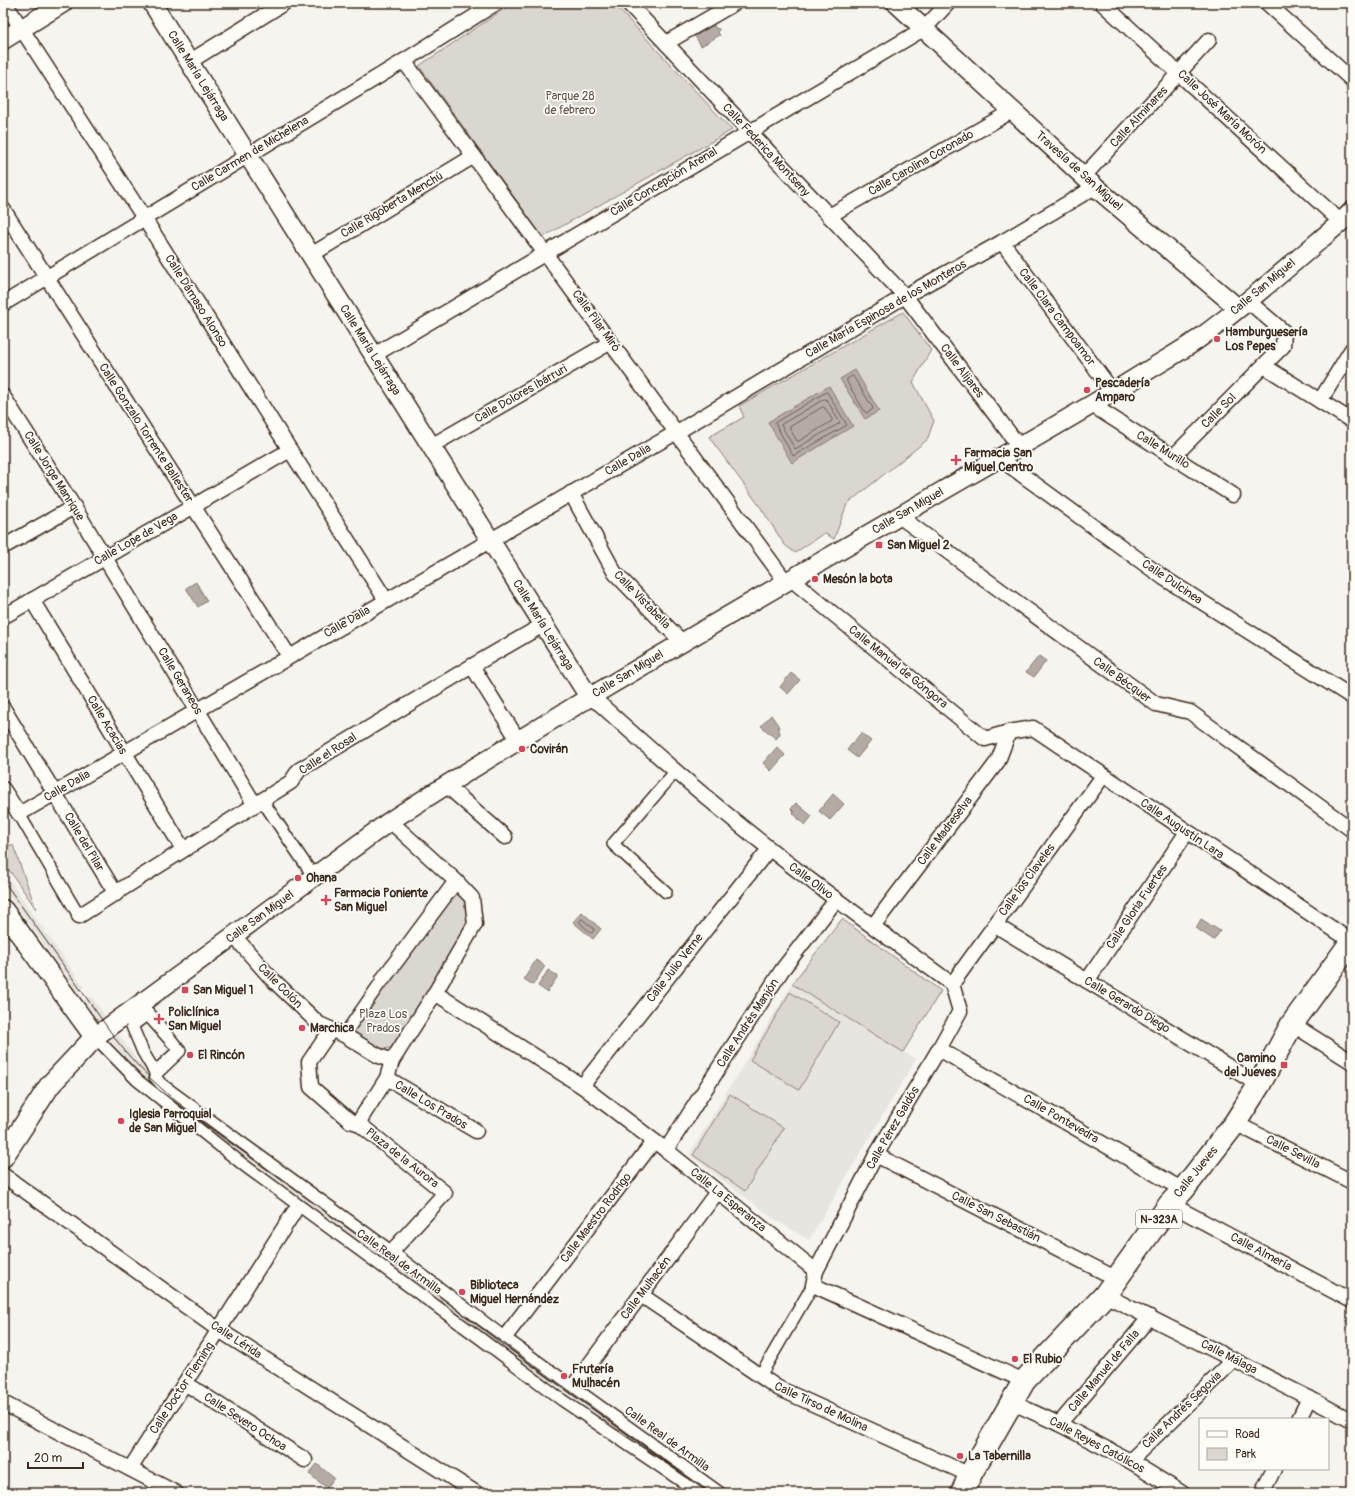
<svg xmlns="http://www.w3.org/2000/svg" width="1355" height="1496" font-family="Pangolin,sans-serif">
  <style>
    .built { fill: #e7e5df }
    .green { fill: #dad6d0; stroke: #8a8077 }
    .water { fill: #b4aca4; stroke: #84786e }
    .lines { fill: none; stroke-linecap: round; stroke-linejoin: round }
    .shore { stroke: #6b5e54; stroke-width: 1 }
    .pedestrian-casing { stroke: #3b2a1e; stroke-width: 14 }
    .minor-casing { stroke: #3b2a1e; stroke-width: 17 }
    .tertiary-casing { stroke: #3b2a1e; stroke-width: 21 }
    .secondary-casing { stroke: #3b2a1e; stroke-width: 23 }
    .primary-casing { stroke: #3b2a1e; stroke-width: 25 }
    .pedestrian { stroke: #fdfcf7; stroke-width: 11 }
    .minor { stroke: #fdfcf7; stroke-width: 14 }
    .tertiary { stroke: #fdfcf7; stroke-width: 18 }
    .secondary { stroke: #fdfcf7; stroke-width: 20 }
    .primary { stroke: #fdfcf7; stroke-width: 22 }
    .tram { stroke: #3b2a1e; stroke-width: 1 }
    .poi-dot { fill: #d1495b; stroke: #fdfcf7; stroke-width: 1.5 }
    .labels { text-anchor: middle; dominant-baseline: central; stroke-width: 3.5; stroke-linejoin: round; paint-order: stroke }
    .shield { fill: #fdfcf7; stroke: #75695f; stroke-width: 1 }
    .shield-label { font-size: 11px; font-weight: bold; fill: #3b2a1e }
    .street-label { font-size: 12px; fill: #3b2a1e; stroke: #fdfcf7 }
    .park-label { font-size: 12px; fill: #63554a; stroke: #fdfcf7 }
    .poi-label { font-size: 12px; font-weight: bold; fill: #3b2a1e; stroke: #fdfcf7; text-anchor: start }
  </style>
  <rect width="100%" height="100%" fill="#f5f4ee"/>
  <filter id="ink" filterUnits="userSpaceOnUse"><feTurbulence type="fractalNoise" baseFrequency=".025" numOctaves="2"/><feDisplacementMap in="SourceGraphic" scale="8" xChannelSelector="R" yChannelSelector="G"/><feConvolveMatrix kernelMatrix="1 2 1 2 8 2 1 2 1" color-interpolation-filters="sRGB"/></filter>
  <g filter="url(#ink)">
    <!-- built -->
    <g class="built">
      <polygon points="3,871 84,987 77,992 3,887"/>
      <polygon points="792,984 916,1059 809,1240 773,1218 689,1155"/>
      <polygon points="91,996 137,1060 156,1080 716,1493 705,1493 505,1349 177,1106 148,1083 130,1065 83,1001"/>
    </g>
    <!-- green -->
    <g class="green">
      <polygon points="513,3 613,3 732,130 543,237 419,66"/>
      <polygon points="903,312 931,350 913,382 934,421 927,440 847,504 834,539 824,533 795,553 784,544 761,508 709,437 744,417 739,406"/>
      <polygon points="3,845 13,845 36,909 3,861"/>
      <polygon points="452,891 468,903 471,923 391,1048 380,1049 352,1030"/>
      <polygon points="842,919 941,991 903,1052 792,984"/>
      <polygon points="790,992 839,1022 799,1090 750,1060"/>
      <polygon points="730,1094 784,1128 745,1191 693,1155"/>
    </g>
    <!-- water -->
    <g class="water">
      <polygon points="714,25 715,28 719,29 718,33 720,35 701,46 695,36"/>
      <polygon points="855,370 879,411 865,419 840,379"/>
      <polygon points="829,386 853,426 792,463 768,422"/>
      <polygon points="196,582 207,601 198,607 186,588"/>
      <polygon points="1039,656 1046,661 1034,677 1026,672"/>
      <polygon points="791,673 800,680 788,694 780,687"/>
      <polygon points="771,715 778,725 780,734 776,739 761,726"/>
      <polygon points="861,733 871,741 857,758 847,750"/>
      <polygon points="777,747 785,755 771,771 763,763"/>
      <polygon points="833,794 844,804 830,820 819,811"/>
      <polygon points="796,803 812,816 805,825 798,819 798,818 793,813 794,812 791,809"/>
      <polygon points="582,912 601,929 593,939 573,922"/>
      <polygon points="1201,919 1220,931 1214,940 1196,928"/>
      <polygon points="536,960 545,966 533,985 524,979"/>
      <polygon points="548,970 558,976 547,992 538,986"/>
      <polygon points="317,1464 334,1478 327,1488 309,1474"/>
    </g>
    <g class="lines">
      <!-- shore -->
      <g class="shore">
        <polygon points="853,376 873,408 872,410 867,413 865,412 847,382 847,379"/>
        <polygon points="827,392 847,425 793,456 775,423"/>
        <polygon points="825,399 827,400 840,423 795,449 781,425"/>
        <polygon points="823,407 825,408 832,419 832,421 799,441 797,441 790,429 790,427"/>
        <polygon points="582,919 594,929 593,932 591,933 580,923 580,921"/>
      </g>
      <defs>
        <g id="pedestrian">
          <polyline points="262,800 314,877"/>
          <polyline points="19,814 79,916"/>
          <polyline points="666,892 613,844 675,772"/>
          <polyline points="145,1013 147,1014 179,1050 155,1072 155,1077 161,1084 228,1133 392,1252 505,1338 720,1493"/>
          <polygon points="149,1013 180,1051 156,1074 143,1052 132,1026"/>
          <polyline points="344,1035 383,979"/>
          <polyline points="95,1037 137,1080 245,1166 481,1339 562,1400 699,1493"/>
          <polyline points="760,1376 813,1285"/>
        </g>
        <g id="minor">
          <polyline points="5,3 144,218 290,450 386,600"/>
          <polyline points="628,3 905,296 1019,446"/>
          <polyline points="1102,3 1341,222"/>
          <polyline points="1267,3 1352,80"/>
          <polyline points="666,43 735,3"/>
          <polyline points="404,61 786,582"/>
          <polyline points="189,62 284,3"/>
          <polyline points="1084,176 1209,40"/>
          <polyline points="3,209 289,656"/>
          <polyline points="829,216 1012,111"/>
          <polyline points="1002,242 1113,392"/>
          <polyline points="311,255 474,156"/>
          <polyline points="3,304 404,61 496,3"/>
          <polyline points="374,355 925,28 948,3"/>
          <polyline points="1264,366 1352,421"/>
          <polyline points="3,396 74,507 255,805"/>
          <polyline points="1320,401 1352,349"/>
          <polyline points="1092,405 1233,495"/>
          <polyline points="431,446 611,342"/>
          <polyline points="1173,457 1283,346 1284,332 1247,300"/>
          <polyline points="999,458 1164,578 1352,697"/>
          <polyline points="571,493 615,573 682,642"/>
          <polyline points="899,516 1156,704 1190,712 1352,830"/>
          <polyline points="3,547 74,507"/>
          <polyline points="791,579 985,739 1009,732 1033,728 1351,941"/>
          <polyline points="32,600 183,849"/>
          <polyline points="3,617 290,450"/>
          <polyline points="472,666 518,740"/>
          <path d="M589,697L600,704C655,754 711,803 770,849C829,896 891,939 952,984"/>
          <polyline points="3,708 116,894"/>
          <polyline points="446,785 505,837"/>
          <polyline points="3,789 19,814 677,432 905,296 1002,242 1095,187"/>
          <polyline points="79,916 291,782 299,770 472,666 543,625"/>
          <polyline points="995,925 1259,1085"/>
          <polyline points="873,926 998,761 1009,732"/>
          <polyline points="234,936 271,978 319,1024 344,1035 377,1055 392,1061"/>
          <polyline points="383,979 456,881"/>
          <polyline points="1087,981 1187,832"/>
          <polyline points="952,984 960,1011 939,1049 876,1155 816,1271 813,1285 1024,1381"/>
          <polyline points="952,984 1103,776"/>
          <polyline points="435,993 582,1086 666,1150 816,1271"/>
          <polyline points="1292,1024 1352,1062"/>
          <polyline points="331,1030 309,1062 311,1087 350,1121 358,1123 387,1078 392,1061 435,993 475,924 472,898 456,881 390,821"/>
          <polyline points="939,1049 1183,1190"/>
          <polyline points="387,1078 476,1131"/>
          <polyline points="582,1086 769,849"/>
          <polyline points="358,1123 445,1193 394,1249"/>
          <polyline points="1235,1123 1352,1182"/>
          <polyline points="666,1150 782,970 836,900"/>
          <polyline points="876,1155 1117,1279"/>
          <polyline points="3,1175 219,1330 476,1493"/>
          <polyline points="1170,1204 1352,1301"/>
          <polyline points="641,1295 778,1388 970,1475"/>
          <polyline points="1105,1295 1309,1398 1352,1421"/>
          <polyline points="508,1333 654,1141"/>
          <polyline points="185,1383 305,1460"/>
          <polyline points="575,1384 717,1192"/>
          <polyline points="1011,1402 1059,1424 1130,1461 1182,1493"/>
          <polyline points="3,1403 176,1493"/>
          <polyline points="1299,1419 1309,1398"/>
          <polyline points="1059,1424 1150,1317"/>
          <polyline points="1130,1461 1234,1360"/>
          <polyline points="130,1469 294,1212"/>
          <polyline points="1262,1493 1274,1469"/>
        </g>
        <g id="tertiary">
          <polyline points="152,3 589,697"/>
          <polyline points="896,3 1095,187 1238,308"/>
          <polyline points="3,40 63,3"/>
          <path d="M95,1037L390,821C571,704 758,599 944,490C1009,452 1075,416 1139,376C1158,364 1178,353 1197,340C1247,304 1294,262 1341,222L1352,211"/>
        </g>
        <polyline id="secondary" points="3,910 95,1037 50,1085 3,1157"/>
        <polyline id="primary" points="962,1493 970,1475 1024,1381 1105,1295 1170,1204 1183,1190 1235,1123 1259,1085 1292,1024 1352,941"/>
      </defs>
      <!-- pedestrian casing -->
      <use href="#pedestrian" class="pedestrian-casing"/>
      <!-- minor casing -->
      <use href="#minor" class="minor-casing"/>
      <!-- tertiary casing -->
      <use href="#tertiary" class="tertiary-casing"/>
      <!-- secondary casing -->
      <use href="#secondary" class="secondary-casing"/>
      <!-- primary casing -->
      <use href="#primary" class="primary-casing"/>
      <!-- pedestrian -->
      <use href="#pedestrian" class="pedestrian"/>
      <!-- minor -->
      <use href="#minor" class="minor"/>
      <!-- tertiary -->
      <use href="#tertiary" class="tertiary"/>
      <!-- secondary -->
      <use href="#secondary" class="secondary"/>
      <!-- primary -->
      <use href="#primary" class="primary"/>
      <!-- tram -->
      <path class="tram" d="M3,880L117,1041C135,1064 153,1082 176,1101L465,1315L711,1493"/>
    </g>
  </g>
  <!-- markers -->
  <g class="poi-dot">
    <circle cx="1217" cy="339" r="4"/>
    <circle cx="1087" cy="390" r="4"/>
    <path d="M954 454h4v4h4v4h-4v4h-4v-4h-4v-4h4z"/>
    <rect x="875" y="541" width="8" height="8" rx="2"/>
    <circle cx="815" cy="579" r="4"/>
    <circle cx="522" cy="749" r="4"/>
    <circle cx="298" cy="878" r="4"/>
    <path d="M324 894h4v4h4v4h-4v4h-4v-4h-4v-4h4z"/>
    <rect x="181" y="986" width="8" height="8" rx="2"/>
    <path d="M157 1013h4v4h4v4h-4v4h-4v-4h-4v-4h4z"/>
    <circle cx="302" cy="1028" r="4"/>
    <circle cx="190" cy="1055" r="4"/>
    <rect x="1280" y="1061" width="8" height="8" rx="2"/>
    <circle cx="121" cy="1121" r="4"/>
    <circle cx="462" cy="1292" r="4"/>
    <circle cx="1015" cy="1359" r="4"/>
    <circle cx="564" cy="1376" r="4"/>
    <circle cx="960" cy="1456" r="4"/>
  </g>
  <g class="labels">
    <!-- shield labels -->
    <rect class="shield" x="1136" y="1210" width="46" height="18" rx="3"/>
    <g class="shield-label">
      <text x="1159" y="1219">N-323A</text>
    </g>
    <!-- street labels -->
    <g class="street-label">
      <text transform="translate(198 76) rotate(58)">Calle María Lejárraga</text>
      <text transform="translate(1222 112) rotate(43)">Calle José María Morón</text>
      <text transform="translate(1139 117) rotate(-47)">Calle Alminares</text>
      <text transform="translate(766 150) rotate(47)">Calle Federica Montseny</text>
      <text transform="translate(250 154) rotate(-31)">Calle Carmen de Michelena</text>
      <text transform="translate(921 163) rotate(-30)">Calle Carolina Coronado</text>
      <text transform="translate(1079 171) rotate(42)">Travesía de San Miguel</text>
      <text transform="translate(664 182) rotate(-31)">Calle Concepción Arenal</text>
      <text transform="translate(392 205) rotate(-31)">Calle Rigoberta Menchú</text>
      <text transform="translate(1263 287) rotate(-40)">Calle San Miguel</text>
      <text transform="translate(196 301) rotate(58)">Calle Dámaso Alonso</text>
      <text transform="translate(886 309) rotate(-30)">Calle María Espinosa de los Monteros</text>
      <text transform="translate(1057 317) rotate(53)">Calle Clara Campoamor</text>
      <text transform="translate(596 321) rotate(54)">Calle Pilar Miró</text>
      <text transform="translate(370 350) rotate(58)">Calle María Lejárraga</text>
      <text transform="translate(962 371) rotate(53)">Calle Alijares</text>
      <text transform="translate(521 394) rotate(-30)">Calle Dolores Ibárruri</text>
      <text transform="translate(1219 411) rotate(-45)">Calle Sol</text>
      <text transform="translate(146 433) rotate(57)">Calle Gonzalo Torrente Ballester</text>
      <text transform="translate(1163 450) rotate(32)">Calle Murillo</text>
      <text transform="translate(628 460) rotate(-30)">Calle Dalia</text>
      <text transform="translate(54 476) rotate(58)">Calle Jorge Manrique</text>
      <text transform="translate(908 511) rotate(-30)">Calle San Miguel</text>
      <text transform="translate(136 539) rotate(-30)">Calle Lope de Vega</text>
      <text transform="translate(1172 582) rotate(34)">Calle Dulcinea</text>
      <text transform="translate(642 600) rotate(46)">Calle Vistabella</text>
      <text transform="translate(347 622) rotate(-30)">Calle Dalia</text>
      <text transform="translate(543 625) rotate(58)">Calle María Lejárraga</text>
      <text transform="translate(898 667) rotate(39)">Calle Manuel de Góngora</text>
      <text transform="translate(628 674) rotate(-31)">Calle San Miguel</text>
      <text transform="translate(1122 680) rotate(36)">Calle Bécquer</text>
      <text transform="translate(180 681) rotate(59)">Calle Geraneos</text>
      <text transform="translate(107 725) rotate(59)">Calle Acacias</text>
      <text transform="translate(328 754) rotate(-33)">Calle el Rosal</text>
      <text transform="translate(67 786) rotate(-30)">Calle Dalia</text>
      <text transform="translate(1182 829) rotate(34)">Calle Augustín Lara</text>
      <text transform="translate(945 831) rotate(-53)">Calle Madreselva</text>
      <text transform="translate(84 842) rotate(59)">Calle del Pilar</text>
      <text transform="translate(1027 880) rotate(-54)">Calle los Claveles</text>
      <text transform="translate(811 881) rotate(37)">Calle Olivo</text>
      <text transform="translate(1137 907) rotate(-56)">Calle Gloria Fuertes</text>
      <text transform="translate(260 917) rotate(-36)">Calle San Miguel</text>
      <text transform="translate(675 968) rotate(-52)">Calle Julio Verne</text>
      <text transform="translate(280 986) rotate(45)">Calle Colón</text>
      <text transform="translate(1127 1005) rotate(31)">Calle Gerardo Diego</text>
      <text transform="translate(748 1023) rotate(-57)">Calle Andrés Manjón</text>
      <text transform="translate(431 1105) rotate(31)">Calle Los Prados</text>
      <text transform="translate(1061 1119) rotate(30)">Calle Pontevedra</text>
      <text transform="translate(893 1128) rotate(-60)">Calle Pérez Galdós</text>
      <text transform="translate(1293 1152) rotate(27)">Calle Sevilla</text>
      <text transform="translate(402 1158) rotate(38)">Plaza de la Aurora</text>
      <text transform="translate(1196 1172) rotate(-51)">Calle Jueves</text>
      <text transform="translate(728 1200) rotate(39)">Calle La Esperanza</text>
      <text transform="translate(996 1217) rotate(27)">Calle San Sebastián</text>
      <text transform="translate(596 1218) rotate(-53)">Calle Maestro Rodrigo</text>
      <text transform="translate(1261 1252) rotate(28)">Calle Almería</text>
      <text transform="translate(399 1262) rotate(36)">Calle Real de Armilla</text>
      <text transform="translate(646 1288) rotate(-53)">Calle Mulhacén</text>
      <text transform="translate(236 1340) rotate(33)">Calle Lérida</text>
      <text transform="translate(1229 1357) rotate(27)">Calle Málaga</text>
      <text transform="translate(1104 1371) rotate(-50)">Calle Manuel de Falla</text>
      <text transform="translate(182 1388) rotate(-57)">Calle Doctor Fleming</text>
      <text transform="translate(821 1407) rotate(25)">Calle Tirso de Molina</text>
      <text transform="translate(1182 1410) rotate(-44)">Calle Andrés Segovia</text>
      <text transform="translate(245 1422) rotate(33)">Calle Severo Ochoa</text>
      <text transform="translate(667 1439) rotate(36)">Calle Real de Armilla</text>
      <text transform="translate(1097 1445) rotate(28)">Calle Reyes Católicos</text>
    </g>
    <!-- park labels -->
    <g class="park-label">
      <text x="570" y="96">Parque 28<tspan x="570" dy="14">de febrero</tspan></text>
      <text x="383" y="1014">Plaza Los<tspan x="383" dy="14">Prados</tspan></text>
    </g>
    <!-- poi labels -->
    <g class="poi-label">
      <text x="1225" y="332">Hamburguesería<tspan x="1225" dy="14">Los Pepes</tspan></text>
      <text x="1095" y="383">Pescadería<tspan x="1095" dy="14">Amparo</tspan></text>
      <text x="964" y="453">Farmacia San<tspan x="964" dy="14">Miguel Centro</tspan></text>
      <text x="887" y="545">San Miguel 2</text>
      <text x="823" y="579">Mesón la bota</text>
      <text x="530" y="749">Covirán</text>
      <text x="306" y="878">Ohana</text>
      <text x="334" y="893">Farmacia Poniente<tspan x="334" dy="14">San Miguel</tspan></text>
      <text x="193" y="990">San Miguel 1</text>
      <text x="168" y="1012">Policlínica<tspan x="168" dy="14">San Miguel</tspan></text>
      <text x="310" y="1028">Marchica</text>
      <text x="198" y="1055">El Rincón</text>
      <text x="1276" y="1058" text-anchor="end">Camino<tspan x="1276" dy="14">del Jueves</tspan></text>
      <text x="129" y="1114">Iglesia Parroquial<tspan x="129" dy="14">de San Miguel</tspan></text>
      <text x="470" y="1285">Biblioteca<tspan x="470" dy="14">Miguel Hernández</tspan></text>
      <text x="1023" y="1359">El Rubio</text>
      <text x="572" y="1369">Frutería<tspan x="572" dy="14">Mulhacén</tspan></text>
      <text x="968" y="1456">La Tabernilla</text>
    </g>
  </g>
  <!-- margin -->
  <rect width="1355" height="1496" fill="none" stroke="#fdfcf7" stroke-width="16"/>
  <rect x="8" y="8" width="1339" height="1480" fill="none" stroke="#3b2a1e" stroke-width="1.5" filter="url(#ink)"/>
  <!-- legend -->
  <rect x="1199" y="1418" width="130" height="52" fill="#fdfcf7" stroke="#afa8a0"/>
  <rect x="1207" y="1431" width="20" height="6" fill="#fdfcf7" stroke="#afa8a0"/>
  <text x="1235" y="1438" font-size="12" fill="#3b2a1e">Road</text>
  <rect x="1207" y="1448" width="20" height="12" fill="#dad6d0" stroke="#afa8a0"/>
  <text x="1235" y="1458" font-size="12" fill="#3b2a1e">Park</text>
  <!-- scale -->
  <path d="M28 1462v6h55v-6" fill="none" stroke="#3b2a1e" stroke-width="2"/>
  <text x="34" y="1462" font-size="12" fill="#3b2a1e" stroke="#fdfcf7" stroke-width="3" paint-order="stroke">20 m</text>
</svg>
